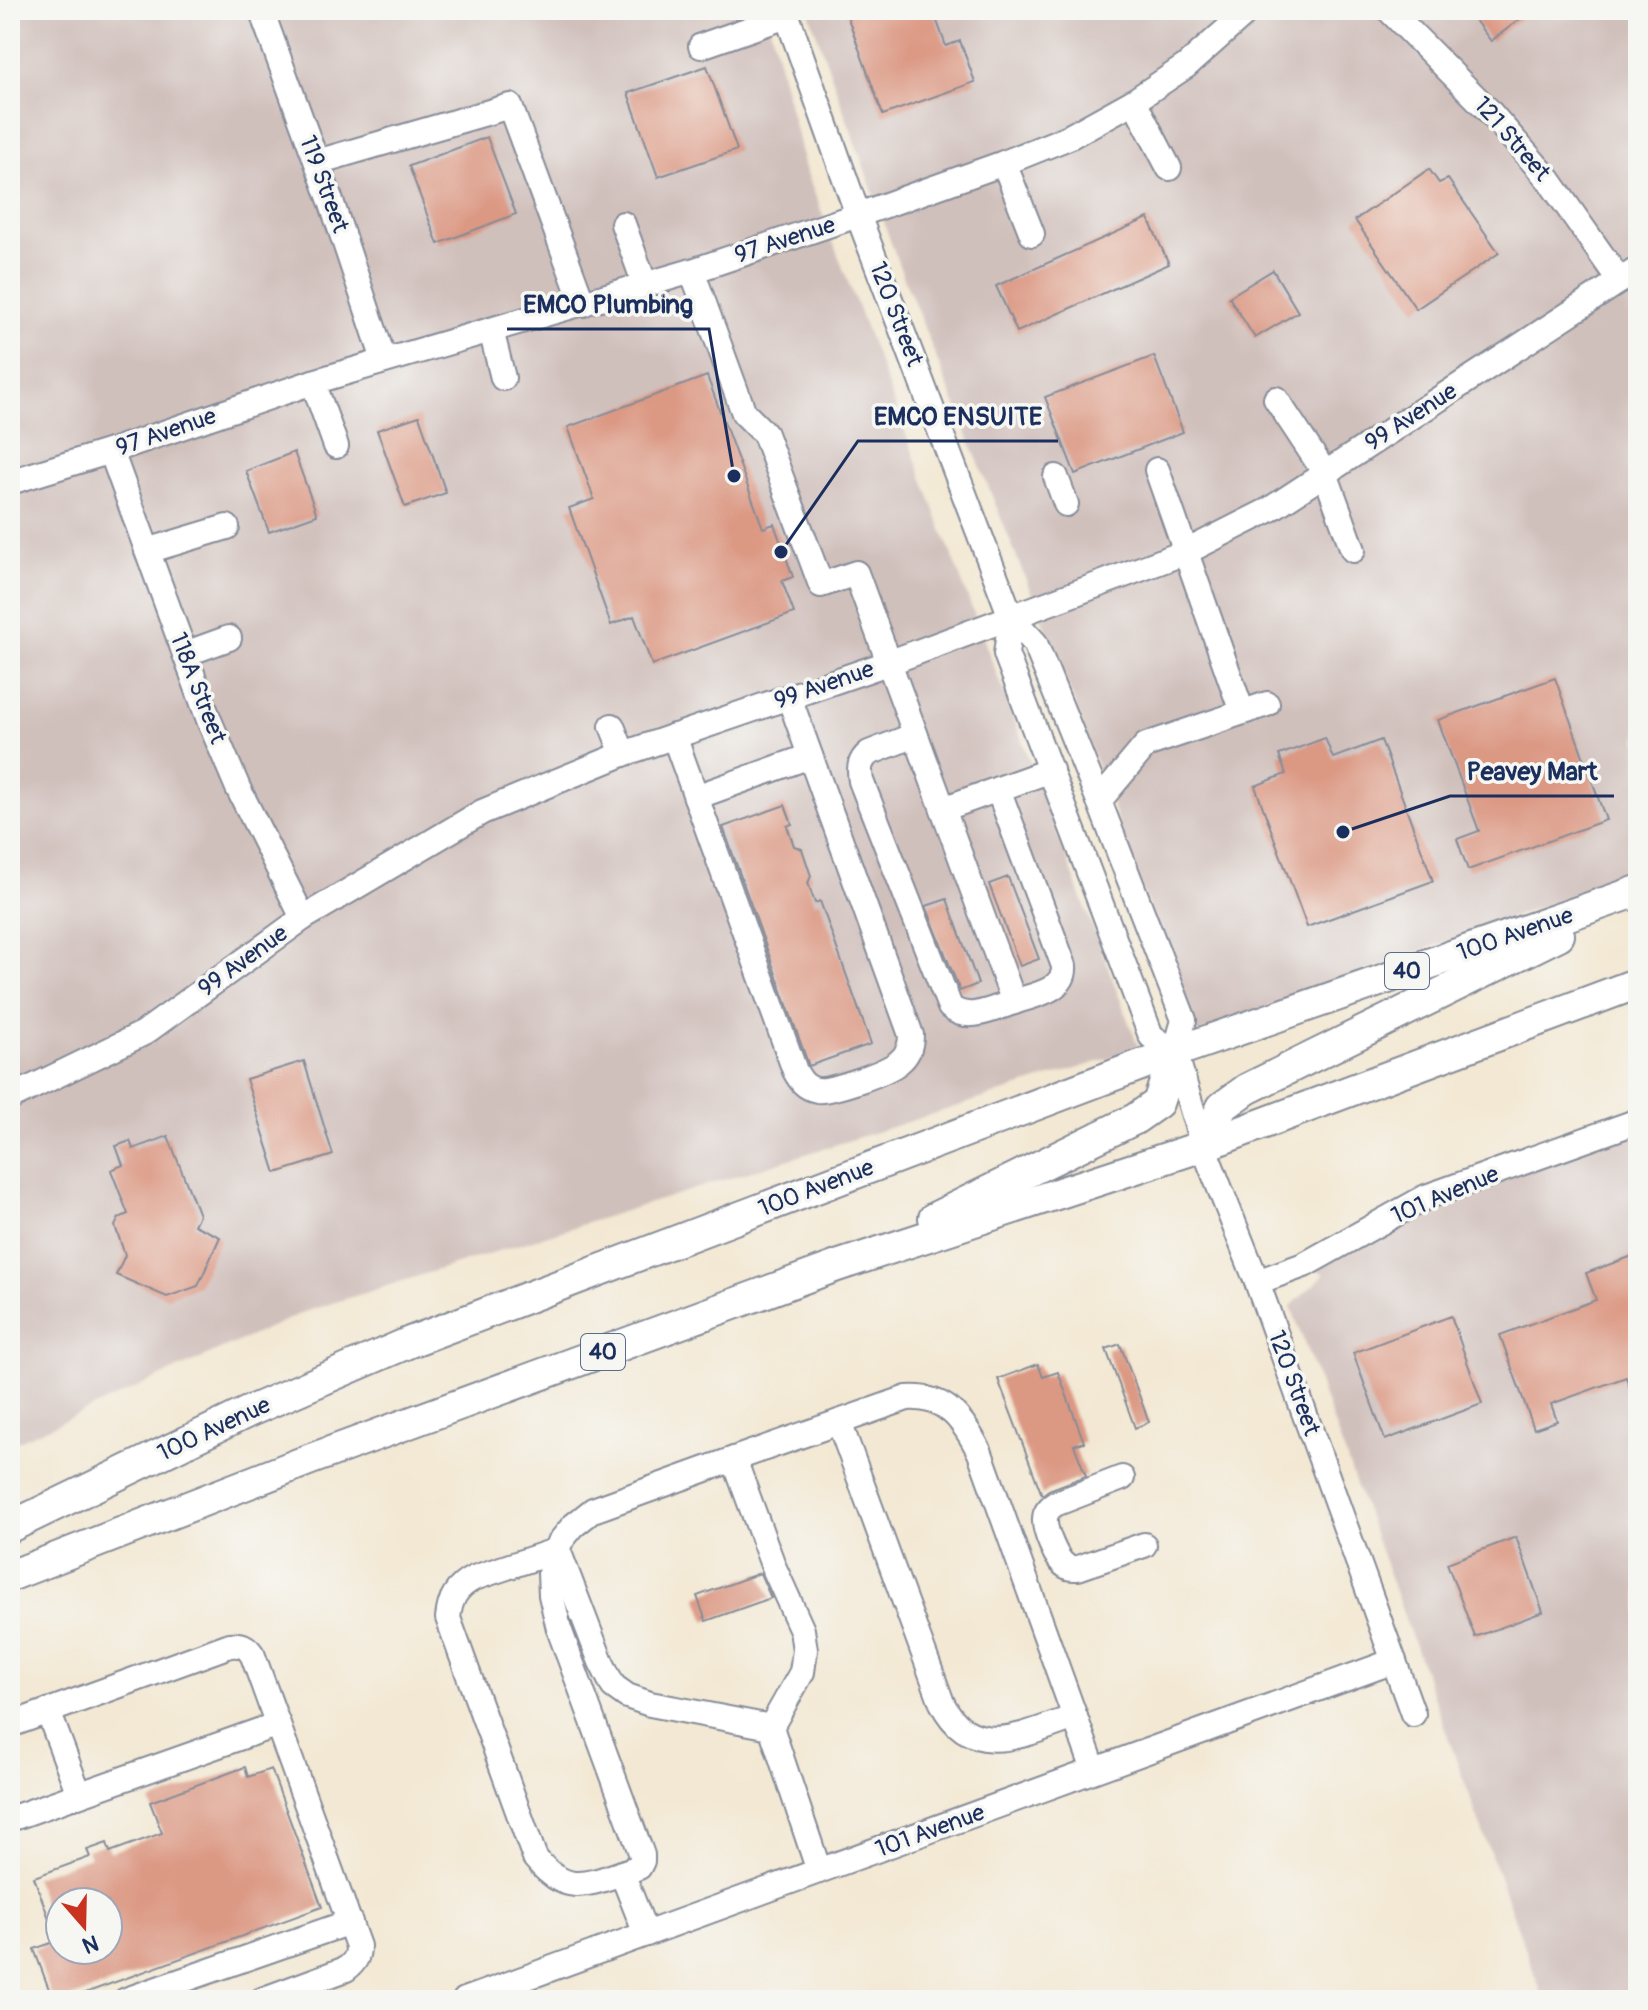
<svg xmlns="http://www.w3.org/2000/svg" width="1648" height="2010" font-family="Pangolin,sans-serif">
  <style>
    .industrial { fill: #d0c0bc }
    .building { fill: #db9883; fill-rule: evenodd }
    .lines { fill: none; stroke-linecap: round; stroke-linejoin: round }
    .minor-casing { stroke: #878c98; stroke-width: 28 }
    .major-casing { stroke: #878c98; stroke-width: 34 }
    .minor { stroke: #fff; stroke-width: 24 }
    .major { stroke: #fff; stroke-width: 30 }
    .labels { text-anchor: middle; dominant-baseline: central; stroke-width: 7; stroke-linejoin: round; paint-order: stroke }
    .shield { fill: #f6f6f2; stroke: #5d6b8a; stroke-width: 2 }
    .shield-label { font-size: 22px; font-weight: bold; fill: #1b2f5e }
    .street-label { font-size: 24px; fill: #1b2f5e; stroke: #f6f6f2 }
    .leader { fill: none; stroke: #1b2f5e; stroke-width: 3 }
    .callout-dot { fill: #1b2f5e; stroke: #f6f6f2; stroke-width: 3 }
    .callout-label { font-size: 26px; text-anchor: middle; font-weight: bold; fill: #1b2f5e; stroke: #f6f6f2; stroke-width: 7; stroke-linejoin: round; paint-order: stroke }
  </style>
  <rect width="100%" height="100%" fill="#f6f6f2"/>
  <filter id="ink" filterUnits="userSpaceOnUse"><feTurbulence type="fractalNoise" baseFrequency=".0125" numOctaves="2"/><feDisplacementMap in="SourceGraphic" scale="16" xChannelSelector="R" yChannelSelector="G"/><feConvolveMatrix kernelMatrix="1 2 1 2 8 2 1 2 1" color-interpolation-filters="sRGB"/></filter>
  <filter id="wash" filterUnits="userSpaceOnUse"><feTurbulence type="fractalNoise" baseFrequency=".006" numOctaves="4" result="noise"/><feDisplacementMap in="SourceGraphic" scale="32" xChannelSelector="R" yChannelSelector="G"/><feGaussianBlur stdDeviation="1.8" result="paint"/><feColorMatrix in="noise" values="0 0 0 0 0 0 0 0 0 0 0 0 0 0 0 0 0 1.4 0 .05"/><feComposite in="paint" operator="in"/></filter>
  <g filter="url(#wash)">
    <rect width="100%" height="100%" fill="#f3e8d3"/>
    <!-- industrial -->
    <g class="industrial">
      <polygon points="10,10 766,10 805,168 1139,1049 304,1312 10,1445"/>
      <polygon points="808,10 1638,10 1638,871 1195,1034 1064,674 900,268"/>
      <polygon points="1638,1121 1638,2000 1544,2000 1291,1306 1325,1274 1304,1265 1426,1197"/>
    </g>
    <g id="blocks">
      <!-- building -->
      <g class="building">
        <polygon points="845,10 933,10 946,46 960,41 975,82 883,115"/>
        <polygon points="1467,10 1532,10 1491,41"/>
        <polygon points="707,66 737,150 658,177 628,93"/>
        <polygon points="487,137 516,214 438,244 409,166"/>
        <polygon points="1429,169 1439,183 1448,179 1499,253 1416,309 1355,220"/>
        <polygon points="1148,218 1169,264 1017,332 996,286"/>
        <polygon points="1273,270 1298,312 1255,338 1229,297"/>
        <polygon points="1154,356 1183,432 1075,474 1045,397"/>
        <polygon points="707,376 763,528 774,524 793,577 782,581 794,613 652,665 634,616 611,625 569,508 594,499 568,427"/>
        <polygon points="419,416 446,493 405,507 377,430"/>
        <polygon points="294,452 317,515 269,532 246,471"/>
        <polygon points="1555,678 1606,820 1468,870 1457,839 1479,831 1438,720"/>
        <polygon points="1325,738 1333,758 1381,740 1433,881 1307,927 1255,786 1286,774 1279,755"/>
        <polygon points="785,805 792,824 787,826 794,846 802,849 811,876 808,883 815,903 820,901 871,1044 809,1066 723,827"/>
        <polygon points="1008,877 1039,959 1020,966 989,884"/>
        <polygon points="947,899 978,984 960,991 926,906"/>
        <polygon points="304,1061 333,1155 276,1173 246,1079"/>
        <polygon points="168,1136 199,1215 194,1225 220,1237 198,1286 167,1297 116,1275 125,1255 115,1226 119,1218 128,1214 111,1170 123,1165 116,1146 130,1141 133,1149"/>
        <polygon points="1638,1254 1638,1405 1636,1405 1626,1377 1551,1404 1557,1421 1534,1429 1500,1335 1596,1300 1586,1273"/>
        <polygon points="1451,1316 1482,1404 1385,1440 1353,1353"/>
        <polygon points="1120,1344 1149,1422 1135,1428 1106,1349"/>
        <polygon points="1038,1364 1043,1377 1058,1372 1084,1442 1074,1445 1086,1476 1049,1490 1042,1495 998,1379"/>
        <polygon points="1516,1537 1543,1612 1475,1637 1447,1563"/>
        <polygon points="760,1573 771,1598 706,1621 697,1596"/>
        <path d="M245,1767L248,1777L271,1769L322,1907L66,2000H53L34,1949L57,1941L34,1877L90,1857L87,1850L107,1843L110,1852L162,1833L150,1802ZM60,1902H108V1950H60Z"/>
      </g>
    </g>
  </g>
  <g filter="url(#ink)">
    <use href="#blocks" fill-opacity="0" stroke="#878c98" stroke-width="2"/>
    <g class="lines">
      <defs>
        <g id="minor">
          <polyline points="261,10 332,204 384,360"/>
          <polyline points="785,10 858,215 1011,617 1035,643 1099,801 1184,1020 1175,1052 1203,1146 1257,1282 1413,1714"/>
          <polyline points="1389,10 1488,110 1549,180 1620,281"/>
          <polyline points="701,46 787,16"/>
          <polyline points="1134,101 1169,168"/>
          <polyline points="317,162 510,106 583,304"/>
          <polyline points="1004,163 1032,234"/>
          <polyline points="623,224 645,285"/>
          <polyline points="692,271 744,413 765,434 821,585 856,573 943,809 1051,770"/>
          <polyline points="491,330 503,378"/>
          <polyline points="313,382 336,446"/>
          <polyline points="1276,399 1325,473 1353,550"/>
          <polyline points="111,451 209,720 238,788 303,918"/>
          <polyline points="1157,470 1242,712"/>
          <polyline points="1056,477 1066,504"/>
          <polyline points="10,482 111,451 313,382 692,271 858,215 1004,163 1069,137 1134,101 1186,66 1249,10"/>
          <polyline points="147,551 227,527"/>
          <polyline points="1011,617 1006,654 1151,1036 1175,1052"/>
          <polyline points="185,654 229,638"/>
          <polyline points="612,726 623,754"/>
          <path d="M915,735L869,753C859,761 859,769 861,781L950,1007C968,1023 994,1008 1014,1002"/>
          <path d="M674,736L795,1071C800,1080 805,1088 817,1090C831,1092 888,1072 899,1062C908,1055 911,1046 911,1035L789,697"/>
          <polyline points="696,797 810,756"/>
          <polyline points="1099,801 1146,745 1267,704"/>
          <path d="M943,809L1014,1002C1033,995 1066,991 1064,966L998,789"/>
          <polyline points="10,1098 144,1033 303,918 482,812 623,754 888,663 1186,552 1269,510 1638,269"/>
          <polyline points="1257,1282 1304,1265 1426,1197 1638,1121"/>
          <path d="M839,1422L942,1703C972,1763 1027,1733 1075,1717"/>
          <path d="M734,1459L907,1398C947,1395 964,1421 980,1453L1094,1770"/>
          <path d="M1122,1478L1055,1504C1049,1508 1045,1512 1045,1519C1044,1530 1056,1560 1066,1566C1070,1569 1073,1568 1078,1568L1144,1545"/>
          <polyline points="48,1711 79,1794"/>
          <path d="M10,1725L230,1645C242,1644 247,1646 253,1656L358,1946C358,1957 355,1962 346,1969L262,2000"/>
          <polyline points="10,1819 278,1724"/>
          <path d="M622,1873C581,1887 565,1893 535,1858L448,1618C450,1599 456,1587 474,1578L558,1550L601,1662L613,1686L627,1696L650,1704L771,1727"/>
          <polyline points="646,1934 622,1873 639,1867 642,1861 642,1855 559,1629 551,1595 550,1573 560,1542 573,1526 593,1510 734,1459 774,1568 802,1630 805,1650 802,1672 771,1727 819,1871"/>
          <polyline points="126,2000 350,1922"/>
          <polyline points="465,2000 1394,1661"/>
        </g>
        <g id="major">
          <polyline points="1203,1146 1222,1107 1247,1089 1559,935"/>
          <polyline points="934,1218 1135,1119 1158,1103 1175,1052"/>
          <polyline points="10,1527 250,1411 410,1342 1175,1052 1638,891"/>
          <polyline points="10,1576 311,1459 837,1266 1203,1146 1638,983"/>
        </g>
      </defs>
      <!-- minor casing -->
      <use href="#minor" class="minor-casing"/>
      <!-- major casing -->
      <use href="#major" class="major-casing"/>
      <!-- minor -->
      <use href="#minor" class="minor"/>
      <!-- major -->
      <use href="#major" class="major"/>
    </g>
  </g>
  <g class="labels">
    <!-- shield labels -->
    <g class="shield">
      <rect x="1385" y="953" width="44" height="36" rx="6"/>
      <rect x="581" y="1334" width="44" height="36" rx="6"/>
    </g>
    <g class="shield-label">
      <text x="1407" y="971">40</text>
      <text x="603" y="1352">40</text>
    </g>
    <!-- street labels -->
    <g class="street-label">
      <text transform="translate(1512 139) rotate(49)">121 Street</text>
      <text transform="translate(324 184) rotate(70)">119 Street</text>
      <text transform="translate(785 240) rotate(-18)">97 Avenue</text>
      <text transform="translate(896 314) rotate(69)">120 Street</text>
      <text transform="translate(1411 417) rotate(-33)">99 Avenue</text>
      <text transform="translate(166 432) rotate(-19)">97 Avenue</text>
      <text transform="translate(824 685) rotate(-19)">99 Avenue</text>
      <text transform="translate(198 688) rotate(69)">118A Street</text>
      <text transform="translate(1515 934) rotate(-19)">100 Avenue</text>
      <text transform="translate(243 961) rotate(-36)">99 Avenue</text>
      <text transform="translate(816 1188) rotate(-21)">100 Avenue</text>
      <text transform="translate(1445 1195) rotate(-23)">101 Avenue</text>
      <text transform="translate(1294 1383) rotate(70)">120 Street</text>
      <text transform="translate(214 1429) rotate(-25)">100 Avenue</text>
      <text transform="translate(930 1831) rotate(-20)">101 Avenue</text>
    </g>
  </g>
  <!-- callouts -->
  <path class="leader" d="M734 476L709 329H507M781 552L858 441H1058M1343 832L1450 796H1614"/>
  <g class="callout-dot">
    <circle cx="734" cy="476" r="8"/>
    <circle cx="781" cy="552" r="8"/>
    <circle cx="1343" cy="832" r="8"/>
  </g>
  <g class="callout-label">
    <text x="608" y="313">EMCO Plumbing</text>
    <text x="958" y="425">EMCO ENSUITE</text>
    <text x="1532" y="780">Peavey Mart</text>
  </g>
  <!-- margin -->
  <rect width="1648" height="2010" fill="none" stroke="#f6f6f2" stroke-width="40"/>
  <!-- north arrow -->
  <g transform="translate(84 1926) rotate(160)"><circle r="38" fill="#f6f6f2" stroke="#9ea6b7" stroke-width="2"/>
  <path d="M0-6L14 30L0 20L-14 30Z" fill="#c8321e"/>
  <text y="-12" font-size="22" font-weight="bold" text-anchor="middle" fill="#1b2f5e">N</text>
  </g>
</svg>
